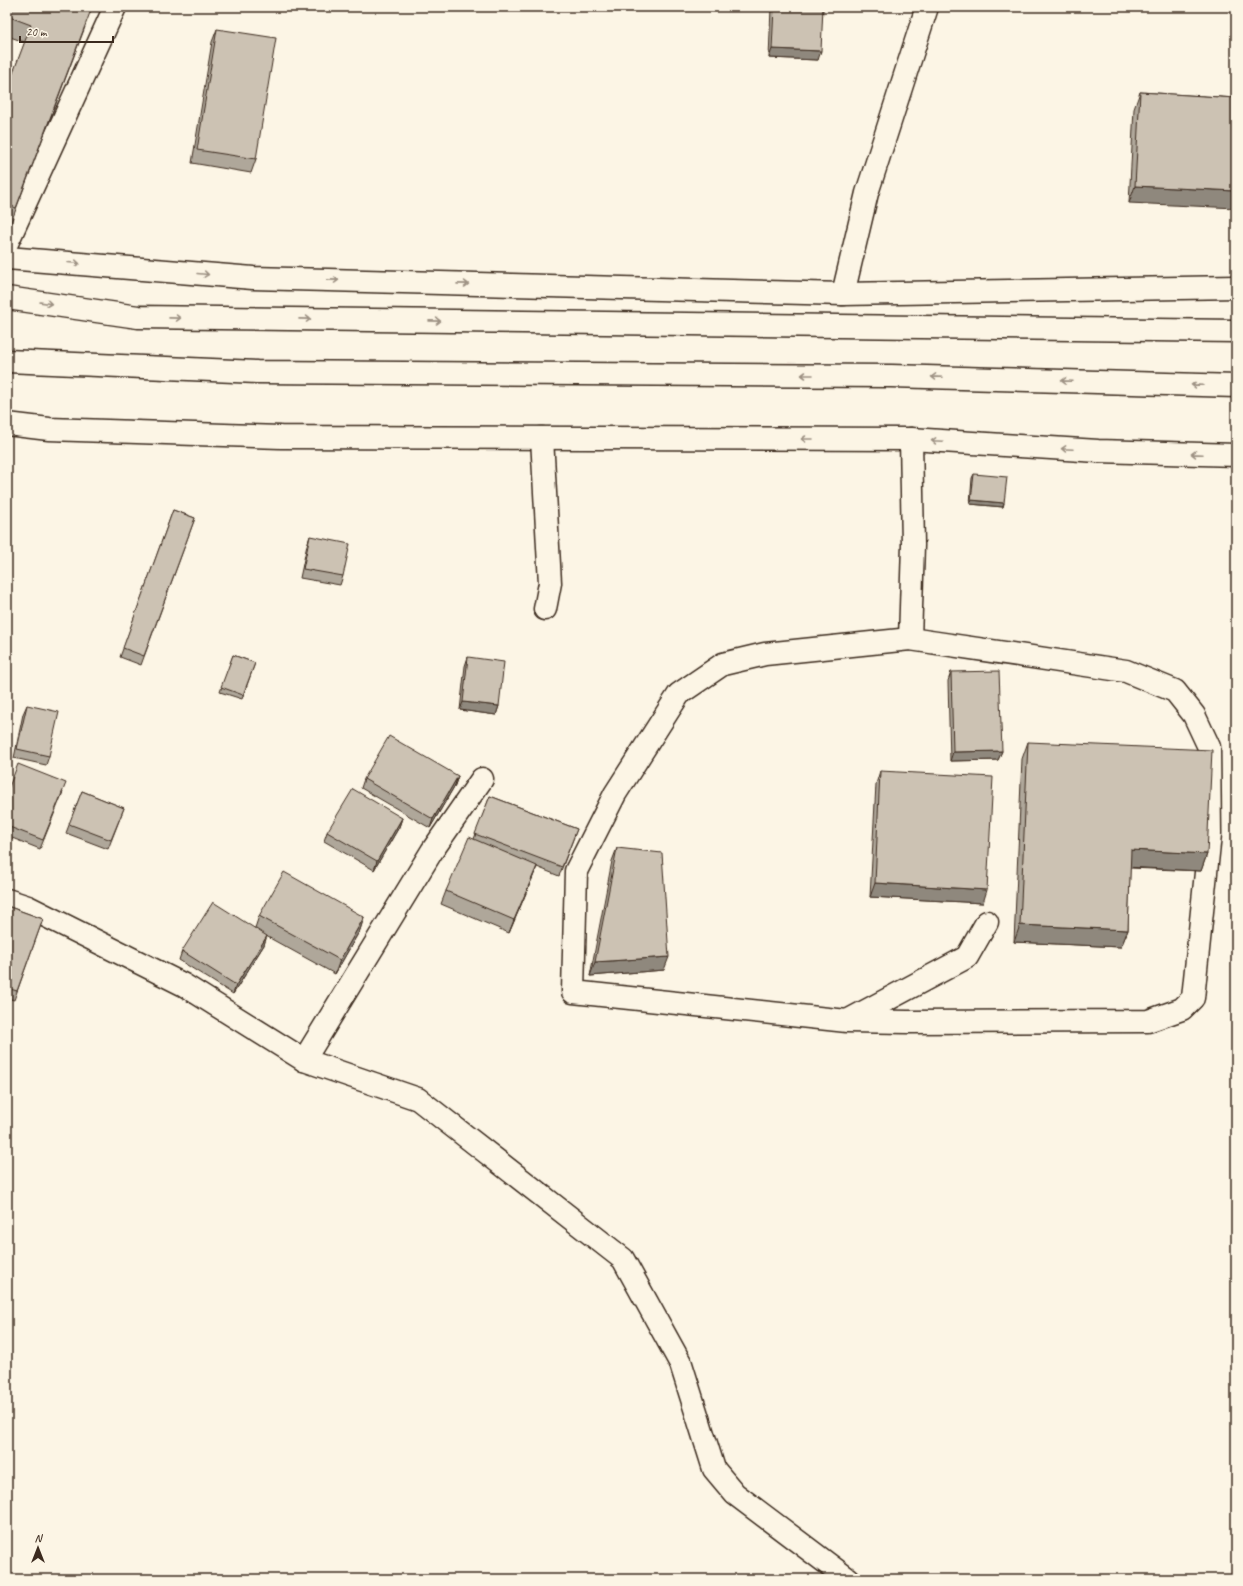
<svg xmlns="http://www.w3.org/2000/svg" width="1243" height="1586" font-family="Caveat,sans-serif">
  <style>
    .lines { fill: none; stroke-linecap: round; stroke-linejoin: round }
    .street-casing { stroke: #3b2a1e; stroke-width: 25 }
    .highway-casing { stroke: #3b2a1e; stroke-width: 25 }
    .street { stroke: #fcf5e5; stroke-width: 22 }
    .highway { stroke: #fcf5e5; stroke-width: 22 }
    .wall { fill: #afa79a; stroke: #3b2a1e }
    .shaded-wall { fill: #8f887d; stroke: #3b2a1e }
    .building { fill: #ccc2b3; stroke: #3b2a1e }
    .oneway { stroke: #9c9082 }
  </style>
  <rect width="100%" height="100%" fill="#fcf5e5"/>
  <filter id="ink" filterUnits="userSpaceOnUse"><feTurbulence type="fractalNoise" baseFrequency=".025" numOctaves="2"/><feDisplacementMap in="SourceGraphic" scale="8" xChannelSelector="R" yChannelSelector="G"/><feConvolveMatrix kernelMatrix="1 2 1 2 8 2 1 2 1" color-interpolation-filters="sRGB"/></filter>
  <g filter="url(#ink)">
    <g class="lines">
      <defs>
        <g id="street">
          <polyline points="7,243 115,7"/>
          <polyline points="7,258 253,278 843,294 1236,287"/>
          <polyline points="843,294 867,193 927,7"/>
          <polyline points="7,424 49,429 281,437 911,439 1098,451 1236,455"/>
          <polyline points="542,438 550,583 545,609"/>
          <polygon points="910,639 1126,671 1175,691 1194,715 1209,747 1210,834 1193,998 1182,1009 1148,1021 908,1022 847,1021 573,992 576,871 615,794 679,694 723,664 765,654"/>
          <polyline points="910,639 913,545 911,439"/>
          <polyline points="7,900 28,907 184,985 304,1060 418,1099 623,1259 681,1364 714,1469 735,1494 848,1579"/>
          <polyline points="849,1020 967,957 987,922"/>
          <polyline points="304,1060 432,851 482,779"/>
        </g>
        <g id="highway">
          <polyline points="7,298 138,317 1236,331"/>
          <polyline points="7,361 257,372 891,376 1236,386"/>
        </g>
      </defs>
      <!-- street casing -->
      <use href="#street" class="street-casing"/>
      <!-- highway casing -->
      <use href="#highway" class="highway-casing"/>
      <!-- street -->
      <use href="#street" class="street"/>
      <!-- highway -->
      <use href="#highway" class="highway"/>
    </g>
    <!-- wall -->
    <g class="wall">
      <polygon points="7,7 85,27 10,225 7,224 7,89 25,42 7,36"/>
      <polygon points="771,7 823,7 818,60 769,58"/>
      <polygon points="217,29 256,159 251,173 192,163 212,42"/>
      <polygon points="1140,92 1236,98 1129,203 1134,109"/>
      <polygon points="974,474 1004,503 1003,507 970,504 972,478"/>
      <polygon points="173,510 195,518 141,665 120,657"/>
      <polygon points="310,536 343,576 340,585 300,578 307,545"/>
      <polygon points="233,655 255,663 242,699 220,692"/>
      <polygon points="468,657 499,706 496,715 460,710 465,666"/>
      <polygon points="951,672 1002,751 998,760 950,761 948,681"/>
      <polygon points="27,705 49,756 46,765 14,758 23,714"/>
      <polygon points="1028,742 1207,854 1201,871 1130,868 1128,930 1121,947 1014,942 1022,759"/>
      <polygon points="880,771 983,903 870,897 876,784"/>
      <polygon points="458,776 455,785 430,828 361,788 364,779"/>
      <polygon points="82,791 124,808 108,849 66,833"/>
      <polygon points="7,792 63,792 40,849 7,836"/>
      <polygon points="490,796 577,829 559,876 537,867 532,879 509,933 441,904 446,891 474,839"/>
      <polygon points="402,818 399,827 374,870 324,841 327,832"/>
      <polygon points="617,848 664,970 590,976 612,861"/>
      <polygon points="7,906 43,919 14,1000 7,998"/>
      <polygon points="259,916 364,917 360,930 335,974 266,936 264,945 233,994 179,960 182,951 255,928"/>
    </g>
    <!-- shaded-wall -->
    <g class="shaded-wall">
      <polygon points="772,49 821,51 818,60 769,58"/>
      <polygon points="1135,186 1236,191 1236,208 1129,203"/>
      <polygon points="971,500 1004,503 1003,507 970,504"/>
      <polygon points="463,702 499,706 496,715 460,710"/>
      <polygon points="1002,751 998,760 950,761 953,752"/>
      <polygon points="458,776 455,785 430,828 433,819"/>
      <polygon points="402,818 399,827 374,870 377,861"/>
      <polygon points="1131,850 1207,854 1201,871 1125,867"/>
      <polygon points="537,866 532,879 509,933 514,920"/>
      <polygon points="875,883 987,890 983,903 870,897"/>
      <polygon points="364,917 360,930 335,974 340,960"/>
      <polygon points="1020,925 1128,930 1121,947 1014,942"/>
      <polygon points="267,936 264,945 233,994 236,985"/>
      <polygon points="669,957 664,970 590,976 595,962"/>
    </g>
    <!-- building -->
    <g class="building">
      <polygon points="7,7 81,7 91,10 16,208 7,204 7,89 31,25 7,16"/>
      <polygon points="774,7 823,7 821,51 772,49"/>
      <polygon points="217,29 276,38 256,159 197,150"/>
      <polygon points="1140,92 1236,98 1236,191 1135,186"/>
      <polygon points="974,474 1007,477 1004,503 971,500"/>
      <polygon points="173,510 195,518 144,656 123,648"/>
      <polygon points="310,536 350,544 343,576 303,569"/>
      <polygon points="233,655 255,663 243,695 221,687"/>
      <polygon points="468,657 504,662 499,706 463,702"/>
      <polygon points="999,671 1002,751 953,752 951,672"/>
      <polygon points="27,705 59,712 49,756 17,749"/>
      <polygon points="389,736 458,776 433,819 364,779"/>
      <polygon points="1028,742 1212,750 1207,854 1131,850 1128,930 1020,925"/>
      <polygon points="18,764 66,783 43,840 7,826 7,792"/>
      <polygon points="880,771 993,777 987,890 875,883"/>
      <polygon points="353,789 402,818 377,861 327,832"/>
      <polygon points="82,791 124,808 111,840 69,824"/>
      <polygon points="490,796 577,829 562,867 475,834"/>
      <polygon points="469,837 537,866 514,920 446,891"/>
      <polygon points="617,848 662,853 669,957 595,962"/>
      <polygon points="284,872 364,917 340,960 259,916"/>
      <polygon points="213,902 267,936 236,985 182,951"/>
      <polygon points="7,906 43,919 17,991 7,988"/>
    </g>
    <!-- one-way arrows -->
    <defs><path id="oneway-shaft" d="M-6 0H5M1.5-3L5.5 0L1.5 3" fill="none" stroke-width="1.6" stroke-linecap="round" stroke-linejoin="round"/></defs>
    <g class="oneway">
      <use href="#oneway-shaft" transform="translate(74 263) rotate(5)"/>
      <use href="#oneway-shaft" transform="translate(203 274) rotate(5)"/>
      <use href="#oneway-shaft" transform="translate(333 280) rotate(1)"/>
      <use href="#oneway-shaft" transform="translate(463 284) rotate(1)"/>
      <use href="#oneway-shaft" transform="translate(46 303) rotate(8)"/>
      <use href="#oneway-shaft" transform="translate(175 318) rotate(1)"/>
      <use href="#oneway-shaft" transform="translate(305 319) rotate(1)"/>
      <use href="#oneway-shaft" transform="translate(435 321) rotate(1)"/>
      <use href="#oneway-shaft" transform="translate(807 375) rotate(-180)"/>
      <use href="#oneway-shaft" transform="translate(937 377) rotate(-178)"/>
      <use href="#oneway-shaft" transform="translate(1067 381) rotate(-178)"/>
      <use href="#oneway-shaft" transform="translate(1197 385) rotate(-178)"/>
      <use href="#oneway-shaft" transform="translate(807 439) rotate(-180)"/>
      <use href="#oneway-shaft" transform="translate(937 441) rotate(-177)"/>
      <use href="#oneway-shaft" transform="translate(1067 449) rotate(-177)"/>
      <use href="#oneway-shaft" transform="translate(1197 454) rotate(-178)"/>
    </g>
  </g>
  <!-- margin -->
  <rect width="1243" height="1586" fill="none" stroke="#fcf5e5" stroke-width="24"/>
  <rect x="12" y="12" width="1219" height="1562" fill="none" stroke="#3b2a1e" stroke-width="1.5" filter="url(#ink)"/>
  <!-- north arrow -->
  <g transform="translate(38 1548)" stroke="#fcf5e5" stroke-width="3" paint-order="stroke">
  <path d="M0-3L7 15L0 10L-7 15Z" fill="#3b2a1e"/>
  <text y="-6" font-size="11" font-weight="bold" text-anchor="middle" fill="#3b2a1e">N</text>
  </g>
  <!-- scale -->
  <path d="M20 36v6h93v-6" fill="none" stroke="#3b2a1e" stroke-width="2"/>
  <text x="26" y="36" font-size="12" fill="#3b2a1e" stroke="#fcf5e5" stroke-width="3" paint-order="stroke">20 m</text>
</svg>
